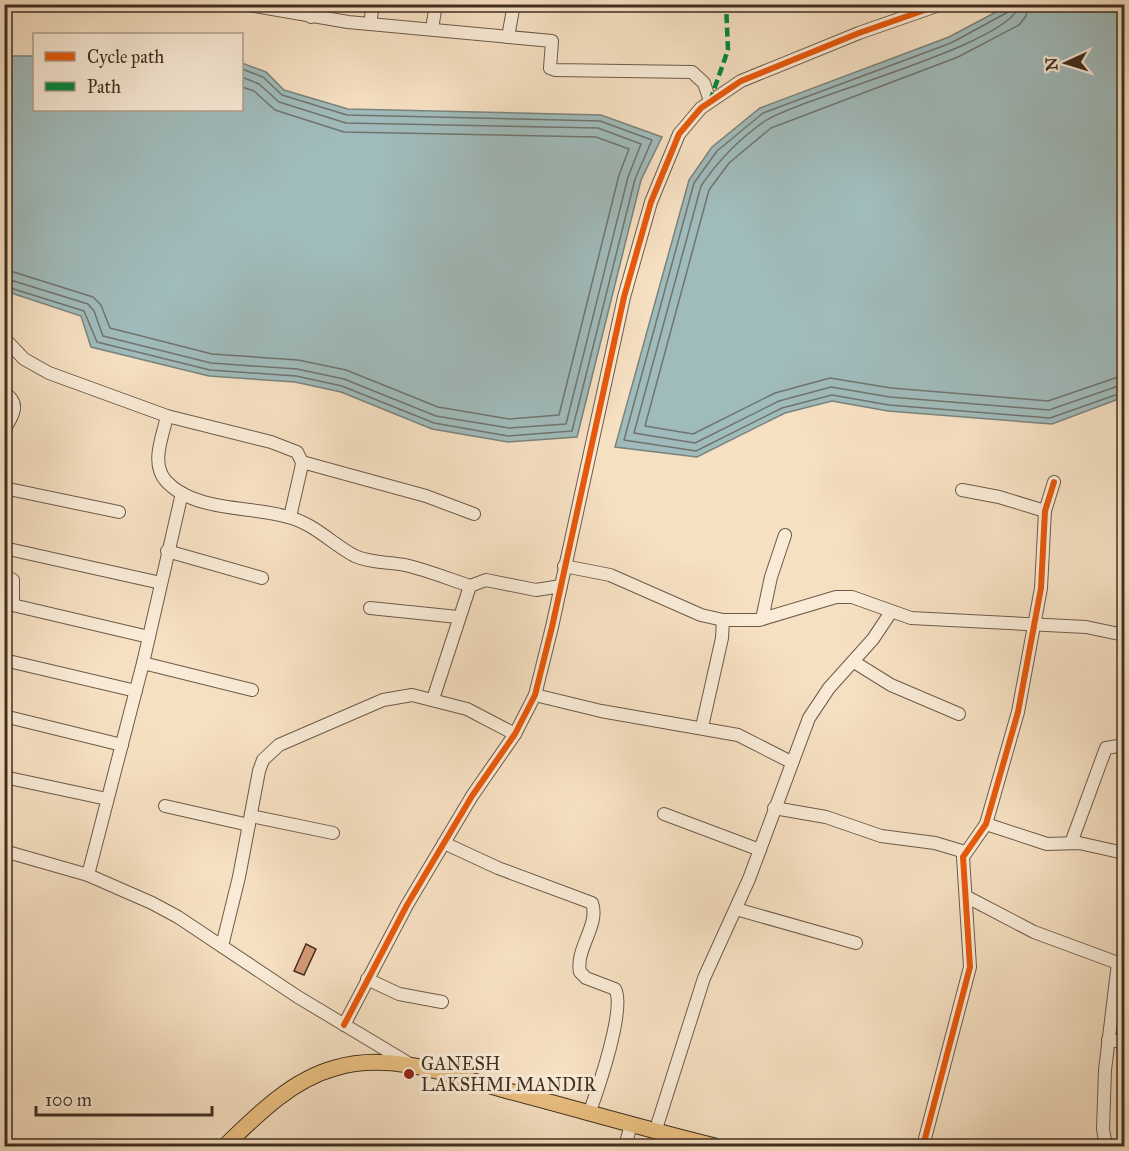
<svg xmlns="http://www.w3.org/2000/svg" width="1129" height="1151" font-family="'IM FELL Great Primer',serif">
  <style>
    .water { fill: #a0bbbb; stroke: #7a837d; stroke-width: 1.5 }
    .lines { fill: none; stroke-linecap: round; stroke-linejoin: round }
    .shore { stroke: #70746e; stroke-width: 1.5 }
    .building { fill: #d69b7a; stroke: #402e20; stroke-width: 1.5 }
    .minor-casing { stroke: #6e5a48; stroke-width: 14 }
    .major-casing { stroke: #402e20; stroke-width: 17 }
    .minor { stroke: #f9ebd7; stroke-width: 12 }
    .major { stroke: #ebc081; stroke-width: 15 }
    .quiet { stroke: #00873e; stroke-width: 4.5; stroke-dasharray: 9 4.5; stroke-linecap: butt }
    .cycleway-casing { stroke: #f9ebd7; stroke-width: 10 }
    .cycleway { stroke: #e8590c; stroke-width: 6 }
    .poi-dot { fill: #8f2418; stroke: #f9ebd7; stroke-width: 2 }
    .labels { text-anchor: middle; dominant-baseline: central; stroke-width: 6; stroke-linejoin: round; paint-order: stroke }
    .poi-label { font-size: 18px; fill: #402e20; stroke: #f9ebd7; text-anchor: start }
  </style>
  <rect width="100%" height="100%" fill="#f6e0c2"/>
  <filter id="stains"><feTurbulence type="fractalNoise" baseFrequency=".00333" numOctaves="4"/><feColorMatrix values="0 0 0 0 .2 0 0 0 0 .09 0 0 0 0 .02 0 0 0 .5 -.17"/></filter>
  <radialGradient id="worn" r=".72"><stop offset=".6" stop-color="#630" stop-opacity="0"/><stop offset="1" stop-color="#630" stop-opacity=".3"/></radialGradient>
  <!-- water -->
  <g class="water">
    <polygon points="1011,4 1124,5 1124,397 1052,424 888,411 832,401 785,413 697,457 615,447 689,180 712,147 760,108 949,37"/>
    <polygon points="5,56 34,56 34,110 242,110 242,63 266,72 284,90 348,109 601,115 662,137 641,180 577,437 508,442 432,429 341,392 295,382 209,376 91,347 81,316 5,291"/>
  </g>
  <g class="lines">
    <!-- shore -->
    <g class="shore">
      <polyline points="1012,4 1008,12 951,43 763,113 717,151 694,183 624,440 696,451 782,408 832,395 889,405 1050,418 1124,392"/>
      <path d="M1019,4C1017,43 801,97 765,121C739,139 718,161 701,186L634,433L695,443L779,401L831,387L890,397L1049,410L1124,384"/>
      <polyline points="1028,4 1026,16 1019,25 958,57 771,128 729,163 709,190 645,426 693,434 775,393 830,378 891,388 1048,401 1124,375"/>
      <polyline points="4,269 93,297 101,305 110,328 212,354 298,360 346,370 438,407 509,419 559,415 619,175 629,149 596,137 344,132 275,110 254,91 242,87"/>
      <polyline points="4,278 88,304 94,311 103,336 211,363 297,369 344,379 436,416 509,428 566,424 628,177 641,144 598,128 346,123 279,102 259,84 242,77"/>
      <polyline points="4,286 84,311 97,342 210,370 296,376 342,386 434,423 508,436 572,431 635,179 652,140 600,121 347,115 282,95 263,77 242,69"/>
    </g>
  </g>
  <!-- building -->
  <polygon class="building" points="306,944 316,949 304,975 294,971"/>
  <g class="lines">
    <defs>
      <g id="minor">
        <polyline points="243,4 348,22 552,41 550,68 555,70 692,72 704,83 710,101"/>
        <polyline points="311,17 314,4"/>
        <polyline points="370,24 373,4"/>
        <polyline points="432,29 436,4"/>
        <polyline points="508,37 514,4"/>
        <polyline points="4,338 24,359 49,373 167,416 271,442 297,452 302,462 301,469 290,517"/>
        <path d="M4,393C22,403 12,417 4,430"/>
        <path d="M167,416C163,436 150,463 166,481C194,512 252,506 288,517C315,524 332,544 355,556C370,563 389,562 405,565C427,570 449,579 470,586"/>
        <polyline points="302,462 426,496 474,514"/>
        <polyline points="4,488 119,512"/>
        <polyline points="962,490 999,497 1045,511"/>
        <polyline points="4,548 161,583"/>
        <polyline points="167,551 262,578"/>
        <polyline points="564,566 610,575 701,615 723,620 759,620 836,597 852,597 911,618 1086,627 1124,635"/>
        <polyline points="4,575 13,580 13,605"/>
        <polyline points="4,603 149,637"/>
        <polyline points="370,608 458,617"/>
        <polyline points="762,619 771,577 785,535"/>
        <polyline points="4,660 136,691"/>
        <polyline points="854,662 891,685 959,714"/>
        <polyline points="143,663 252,690"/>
        <polyline points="535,695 601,711 738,735 791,762"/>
        <polyline points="433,699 470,586 486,580 536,590 561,586"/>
        <polyline points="4,716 122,745"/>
        <polyline points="702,727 722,638 723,620"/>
        <polyline points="4,777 107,799"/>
        <polyline points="165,806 249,825"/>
        <polyline points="774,808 826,817 881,836 935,843 965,852"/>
        <polyline points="664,814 760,850"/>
        <polyline points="251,816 333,833"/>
        <polyline points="986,824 1047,844 1079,843 1124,853"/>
        <path d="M444,843L498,868L592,903C600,925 575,949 580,972L586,978L615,989C626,1008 598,1089 590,1111"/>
        <polyline points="1071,843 1106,748 1124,745"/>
        <polyline points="4,851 88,875 152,903 178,917 298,997 408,1063"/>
        <polyline points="88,875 143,663 182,493"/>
        <polyline points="967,897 1034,932 1118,963 1124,962"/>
        <polyline points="736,909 856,943"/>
        <polyline points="222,946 239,877 259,771 263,760 279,745 383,700 412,695 467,709 515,734"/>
        <polyline points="367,979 399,994 442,1002"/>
        <polyline points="344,1025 407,905 472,796 515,734 535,695 552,627 624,297 651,202 679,134 701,108 741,81 859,33 942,4"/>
        <polyline points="1108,1040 1124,1042"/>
        <polyline points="655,1132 704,978 749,879 809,718 829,688 873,639 891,612"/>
        <polyline points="625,1146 631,1125"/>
        <polyline points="923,1146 970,967 963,857 986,824 1018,712 1041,588 1045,511 1054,482"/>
        <polyline points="1106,1146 1103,1129 1105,1070 1118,963"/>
      </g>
      <path id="major" d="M225,1146C256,1116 291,1080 335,1068C392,1051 453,1076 508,1091C577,1109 645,1129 715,1146"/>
    </defs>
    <!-- minor casing -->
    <use href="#minor" class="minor-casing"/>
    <!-- major casing -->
    <use href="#major" class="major-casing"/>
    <!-- minor -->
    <use href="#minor" class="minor"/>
    <!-- major -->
    <use href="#major" class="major"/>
    <!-- quiet -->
    <polyline class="quiet" points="710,101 728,50 726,4"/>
    <defs>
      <g id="cycleway">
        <polyline points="344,1025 407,905 472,796 515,734 535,695 552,627 624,297 651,202 679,134 701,108 741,81 859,33 942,4"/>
        <polyline points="923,1146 970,967 963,857 986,824 1018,712 1041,588 1045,511 1054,482"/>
      </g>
    </defs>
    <!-- cycleway casing -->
    <use href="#cycleway" class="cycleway-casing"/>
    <!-- cycleway -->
    <use href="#cycleway" class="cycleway"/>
  </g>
  <!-- markers -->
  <circle class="poi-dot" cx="409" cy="1074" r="6"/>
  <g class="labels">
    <!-- poi labels -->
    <g class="poi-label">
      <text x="421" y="1064">GANESH<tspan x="421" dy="21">LAKSHMI MANDIR</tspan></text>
    </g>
  </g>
  <!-- margin -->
  <rect width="1129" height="1151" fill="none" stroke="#f6e0c2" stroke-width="24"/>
  <rect x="6" y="6" width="1117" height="1139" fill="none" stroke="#402e20" stroke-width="3"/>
  <rect x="12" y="12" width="1105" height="1127" fill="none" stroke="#402e20" stroke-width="1.5"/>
  <!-- legend -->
  <rect x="33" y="33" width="210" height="78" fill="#f9ebd7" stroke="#af9f8e" stroke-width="1.5"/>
  <rect x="45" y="52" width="30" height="9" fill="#e8590c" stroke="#af9f8e" stroke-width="1.5"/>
  <text x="87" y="63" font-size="18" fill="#402e20">Cycle path</text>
  <rect x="45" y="82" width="30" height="9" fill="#00873e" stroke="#af9f8e" stroke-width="1.5"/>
  <text x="87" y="93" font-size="18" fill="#402e20">Path</text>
  <!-- north arrow -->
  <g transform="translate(1066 63) rotate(266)" stroke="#f9ebd7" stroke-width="4.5" paint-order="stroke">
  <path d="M0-4.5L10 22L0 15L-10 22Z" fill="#402e20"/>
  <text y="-9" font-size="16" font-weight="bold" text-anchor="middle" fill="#402e20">N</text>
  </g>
  <!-- scale -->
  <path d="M36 1106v9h176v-9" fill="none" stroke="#402e20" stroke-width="3"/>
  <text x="45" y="1106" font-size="18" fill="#402e20" stroke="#f9ebd7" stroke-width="4.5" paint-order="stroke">100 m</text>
  <rect width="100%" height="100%" filter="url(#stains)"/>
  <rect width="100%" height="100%" fill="url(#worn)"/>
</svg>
